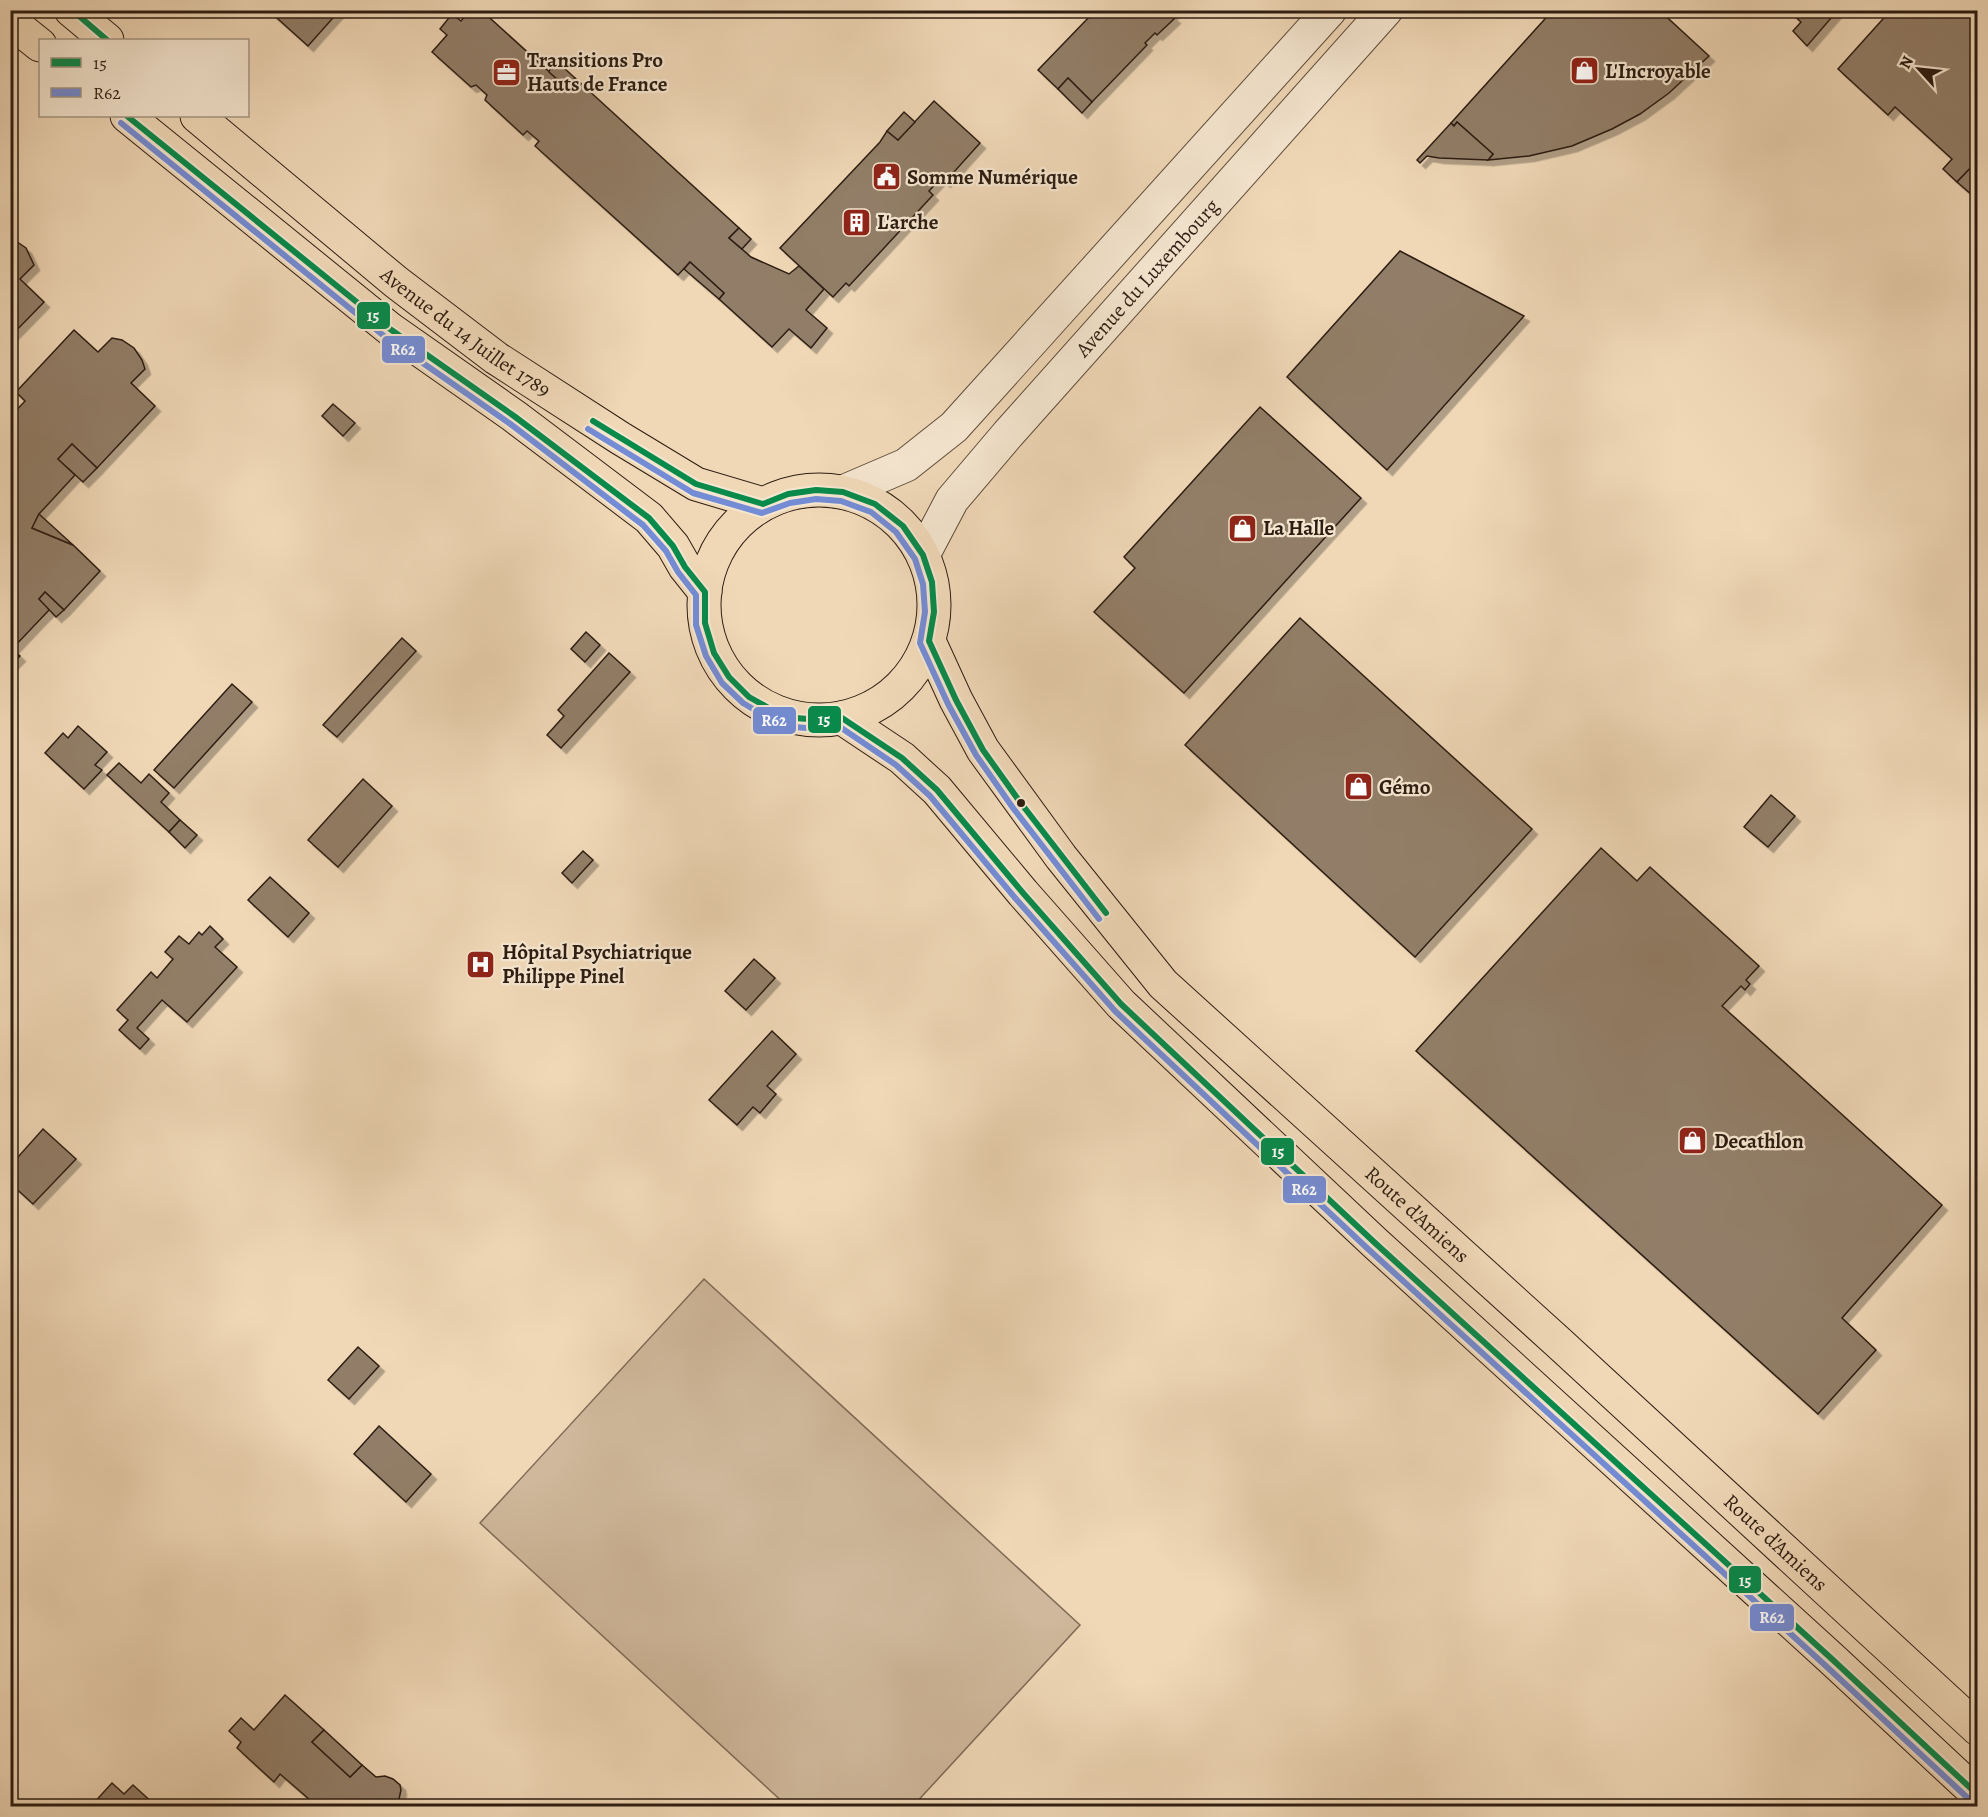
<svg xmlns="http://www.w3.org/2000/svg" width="1988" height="1817" font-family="Alegreya,serif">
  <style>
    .green { fill: #cfb89b; stroke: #7e6a56; stroke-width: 1.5 }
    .building { fill: #927e68; stroke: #2d1d12; stroke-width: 1.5; filter: url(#shadow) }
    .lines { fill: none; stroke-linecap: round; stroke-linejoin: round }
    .street-casing { stroke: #5e4c3b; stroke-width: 35 }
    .primary-casing { stroke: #2d1d12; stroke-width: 35 }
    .street { stroke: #f5e6d0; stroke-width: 33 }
    .primary { stroke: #f0d8b7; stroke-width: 33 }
    .bus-1-casing { stroke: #f5e6d0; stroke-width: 10 }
    .bus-2-casing { stroke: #f5e6d0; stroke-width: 10 }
    .bus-1 { stroke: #088a4b; stroke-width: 6 }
    .bus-2 { stroke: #748cd5; stroke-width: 6 }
    .bus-dot { fill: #2d1d12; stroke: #f5e6d0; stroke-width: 2 }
    .labels { text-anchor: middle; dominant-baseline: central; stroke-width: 4.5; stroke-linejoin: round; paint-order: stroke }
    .poi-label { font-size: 21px; font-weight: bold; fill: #2d1d12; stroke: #f5e6d0; text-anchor: start }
    .street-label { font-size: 21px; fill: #2d1d12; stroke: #f5e6d0 }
    .line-badge { stroke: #f5e6d0; stroke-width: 2 }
    .badge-label { font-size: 16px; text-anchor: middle; font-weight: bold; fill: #fff }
  </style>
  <defs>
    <filter id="shadow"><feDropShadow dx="5.5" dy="5.5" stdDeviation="0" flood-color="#0004"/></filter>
  </defs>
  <rect width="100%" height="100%" fill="#f0d8b7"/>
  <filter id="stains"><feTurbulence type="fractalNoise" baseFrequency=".00333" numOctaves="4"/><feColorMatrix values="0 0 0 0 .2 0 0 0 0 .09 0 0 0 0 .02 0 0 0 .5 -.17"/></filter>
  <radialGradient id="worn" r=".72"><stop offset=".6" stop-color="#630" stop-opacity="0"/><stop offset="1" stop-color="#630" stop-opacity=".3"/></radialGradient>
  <!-- green -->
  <polygon class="green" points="704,1279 1080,1625 913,1806 787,1806 480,1523"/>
  <!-- building -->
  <g class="building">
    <polygon points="268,10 340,10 308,46"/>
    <polygon points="470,10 481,10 566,87 575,78 739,228 729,238 751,257 789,274 799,266 824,289 806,310 827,328 811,348 789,329 772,347 719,299 724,293 690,262 678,275 535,146 539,141 527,131 523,135 485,100 487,95 476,85 471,87 432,52 447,35 440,29 452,14 461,21"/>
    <polygon points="1086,10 1175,11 1171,15 1175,18 1157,35 1155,33 1145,43 1147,45 1092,102 1068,78 1058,89 1038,70 1091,15"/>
    <polygon points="1553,10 1659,10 1709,56 1669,93 1640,114 1612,129 1572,146 1529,156 1488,160 1493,154 1457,122 1454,126 1451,123"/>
    <polygon points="1788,10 1838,10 1807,46 1793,31 1801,22"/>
    <polygon points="1891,10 1978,10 1978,160 1957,182 1943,169 1952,159 1895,107 1888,115 1838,69"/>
    <polygon points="554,59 575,78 566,87 549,72"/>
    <polygon points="1068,78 1092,102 1082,113 1058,89"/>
    <polygon points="934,101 980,143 945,182 941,178 929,191 933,195 849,286 846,283 833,297 780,248 880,142 887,131 898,140"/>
    <polygon points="904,112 915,122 898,140 887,131"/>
    <polygon points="1457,122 1493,154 1488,160 1439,158 1427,156 1420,163 1417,160 1451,123 1454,126"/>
    <polygon points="1978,160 1978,189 1972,195 1957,182"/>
    <polygon points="739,228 751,239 742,249 729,238"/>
    <polygon points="10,237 26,248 34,265 20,279 44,302 10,337"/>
    <polygon points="1400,251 1524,316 1387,470 1287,377"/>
    <polygon points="690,262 724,293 719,299 684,269"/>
    <polygon points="74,330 98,352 112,338 122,340 134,348 142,360 145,369 131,383 155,406 97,468 72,444 58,459 75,475 39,514 32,528 73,545 100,571 64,610 45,592 39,599 50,609 12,649 10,647 10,417 25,401 16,392"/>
    <polygon points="333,404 355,423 343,436 322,416"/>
    <polygon points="1260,407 1361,498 1184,693 1094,612 1135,568 1124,557"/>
    <polygon points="72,444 97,468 83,482 58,459"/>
    <polygon points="39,514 73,545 32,528"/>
    <polygon points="45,592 64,610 56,617 39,599"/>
    <polygon points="1300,618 1532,829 1415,957 1185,745"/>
    <polygon points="586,632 600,645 585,662 571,649"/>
    <polygon points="402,638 416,651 337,737 323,725"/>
    <polygon points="10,647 20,656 10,666"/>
    <polygon points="609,653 630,672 561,748 547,735 564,716 558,710"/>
    <polygon points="232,684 252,702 174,788 154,770"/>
    <polygon points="78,726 107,752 95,765 102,770 84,789 45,753 63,733 68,738"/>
    <polygon points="119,763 141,783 149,774 169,793 161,802 180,820 169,832 107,775"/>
    <polygon points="363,779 392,806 338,867 308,840"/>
    <polygon points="1771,795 1795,816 1768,847 1744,827"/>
    <polygon points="180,820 197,835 185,848 169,832"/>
    <polygon points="1601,848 1637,881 1650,867 1759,966 1746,980 1750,984 1745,990 1741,986 1722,1006 1942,1205 1842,1318 1876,1350 1818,1414 1416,1051"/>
    <polygon points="583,851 593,860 572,883 562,873"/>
    <polygon points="270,877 309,913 288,937 248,900"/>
    <polygon points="210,926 223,939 215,947 237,967 187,1022 162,1000 137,1028 149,1039 140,1049 119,1030 128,1020 117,1010 151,972 157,978 173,959 165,952 179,936 189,944 199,932 202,935"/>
    <polygon points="754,959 775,978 746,1010 725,991"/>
    <polygon points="772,1031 796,1054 767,1086 776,1094 760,1113 753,1107 737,1125 709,1100"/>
    <polygon points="43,1129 76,1159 33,1204 10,1183 10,1166"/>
    <polygon points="358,1347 379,1366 349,1399 328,1380"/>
    <polygon points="379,1426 431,1474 406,1502 354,1454"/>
    <polygon points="285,1695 324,1730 312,1742 350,1777 362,1765 376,1777 385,1776 393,1779 400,1785 401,1790 399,1799 407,1806 317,1806 280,1774 274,1782 237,1748 241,1742 229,1731 241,1718 254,1730"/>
    <polygon points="324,1730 362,1765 350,1777 312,1742"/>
    <polygon points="112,1783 124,1794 133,1785 156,1806 91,1806"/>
  </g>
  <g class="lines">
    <defs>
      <g id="street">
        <polyline points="843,492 906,465 954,427 1330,10"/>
        <path id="s1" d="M923,555L952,500L1008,434L1386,10"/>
      </g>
      <g id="primary">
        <polyline points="71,10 107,40"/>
        <polyline points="10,21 40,45"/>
        <polyline points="127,116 390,329 514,416 649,518 673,546 685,567 705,592"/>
        <path id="s2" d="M197,116L396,282L496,358L620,438L696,484L763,504"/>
        <circle cx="819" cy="605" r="115"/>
        <path id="s3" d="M929,641L956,700L983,750L1061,857L1163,984L1559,1343L1978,1729"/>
        <polyline points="842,718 902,758 937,790 1023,893 1121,1004 1374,1242 1833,1660 1978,1795"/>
      </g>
    </defs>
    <!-- street casing -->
    <use href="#street" class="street-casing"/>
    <!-- primary casing -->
    <use href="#primary" class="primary-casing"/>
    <!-- street -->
    <use href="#street" class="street"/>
    <!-- primary -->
    <use href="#primary" class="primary"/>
    <defs>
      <g id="bus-1">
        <polyline points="72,10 107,40"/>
        <polyline points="127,116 390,329 514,416 649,518 673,546 685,567 705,592 705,623 714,653 729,677 749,697 774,711 796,718 819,720 842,718 902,758 937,790 1023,893 1121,1004 1374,1242 1833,1660 1978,1795"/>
        <polyline points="593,421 696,484 763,504 788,494 816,490 843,492 875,504 903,526 923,555 932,582 934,612 929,641 956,700 983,750 1020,802 1106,913"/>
      </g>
      <g id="bus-2">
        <polyline points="121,123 384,336 509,423 643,525 666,551 678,572 696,595 696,625 706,656 722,683 743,703 770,719 794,727 819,729 840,727 896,765 930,796 1016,899 1115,1011 1368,1249 1827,1667 1972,1802"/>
        <polyline points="588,429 693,493 762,513 790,503 816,499 841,501 871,512 896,532 915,559 923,584 925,612 920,643 948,704 976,755 1013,808 1099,919"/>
      </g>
    </defs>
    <!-- bus-1 casing -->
    <use href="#bus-1" class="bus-1-casing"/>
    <!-- bus-2 casing -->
    <use href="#bus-2" class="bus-2-casing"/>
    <!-- bus-1 -->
    <use href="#bus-1" class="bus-1"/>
    <!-- bus-2 -->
    <use href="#bus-2" class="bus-2"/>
  </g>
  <!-- icons -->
  <defs>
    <symbol id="shop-square" viewBox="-11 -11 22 22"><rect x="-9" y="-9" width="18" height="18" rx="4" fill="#8f2418" stroke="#f5e6d0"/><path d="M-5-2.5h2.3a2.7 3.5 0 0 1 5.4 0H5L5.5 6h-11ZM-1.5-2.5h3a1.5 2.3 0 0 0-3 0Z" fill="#fff"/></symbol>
    <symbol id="office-square" viewBox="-11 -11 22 22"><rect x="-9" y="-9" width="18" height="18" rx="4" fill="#8f2418" stroke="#f5e6d0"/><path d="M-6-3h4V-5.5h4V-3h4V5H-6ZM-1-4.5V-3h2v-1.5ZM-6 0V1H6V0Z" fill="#fff"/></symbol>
    <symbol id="civic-square" viewBox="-11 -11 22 22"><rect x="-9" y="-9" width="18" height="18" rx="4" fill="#8f2418" stroke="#f5e6d0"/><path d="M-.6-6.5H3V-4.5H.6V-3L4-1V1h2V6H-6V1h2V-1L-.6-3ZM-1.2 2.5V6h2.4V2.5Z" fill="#fff"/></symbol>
    <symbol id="building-square" viewBox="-11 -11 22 22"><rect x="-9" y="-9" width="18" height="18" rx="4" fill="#8f2418" stroke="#f5e6d0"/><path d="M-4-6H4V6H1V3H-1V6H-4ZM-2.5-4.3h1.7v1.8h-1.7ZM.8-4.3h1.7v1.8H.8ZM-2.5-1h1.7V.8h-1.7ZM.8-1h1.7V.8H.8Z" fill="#fff"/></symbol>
    <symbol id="hospital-square" viewBox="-11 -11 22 22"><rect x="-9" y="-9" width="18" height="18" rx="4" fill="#8f2418" stroke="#f5e6d0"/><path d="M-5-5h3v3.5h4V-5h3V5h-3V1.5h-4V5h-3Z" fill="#fff"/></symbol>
  </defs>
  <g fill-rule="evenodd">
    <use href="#shop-square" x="1568" y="54" width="33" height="33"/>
    <use href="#office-square" x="490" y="56" width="33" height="33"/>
    <use href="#civic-square" x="870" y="160" width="33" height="33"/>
    <use href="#building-square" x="840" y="206" width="33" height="33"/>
    <use href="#shop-square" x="1226" y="512" width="33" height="33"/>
    <use href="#shop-square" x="1342" y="770" width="33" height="33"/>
    <use href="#hospital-square" x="464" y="948" width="33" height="33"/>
    <use href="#shop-square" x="1676" y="1124" width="33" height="33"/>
  </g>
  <!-- markers -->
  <circle class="bus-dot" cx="1021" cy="803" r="5"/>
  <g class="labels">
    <!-- poi labels -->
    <g class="poi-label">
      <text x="527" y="60">Transitions Pro<tspan x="527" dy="24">Hauts de France</tspan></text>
      <text x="1605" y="71">L'Incroyable</text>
      <text x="907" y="177">Somme Numérique</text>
      <text x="877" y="222">L'arche</text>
      <text x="1263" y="528">La Halle</text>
      <text x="1379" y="787">Gémo</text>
      <text x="502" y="952">Hôpital Psychiatrique<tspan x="502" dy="24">Philippe Pinel</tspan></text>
      <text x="1714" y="1141">Decathlon</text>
    </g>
    <!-- street labels -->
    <g class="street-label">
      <text stroke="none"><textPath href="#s1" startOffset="358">Avenue du Luxembourg</textPath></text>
      <text stroke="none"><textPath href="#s2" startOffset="345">Avenue du 14 Juillet 1789</textPath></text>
      <text stroke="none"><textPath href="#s3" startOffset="760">Route d'Amiens</textPath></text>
      <text stroke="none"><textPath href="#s3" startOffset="1246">Route d'Amiens</textPath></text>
    </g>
  </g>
  <g class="line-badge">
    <rect x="356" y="301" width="35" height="29" rx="6" fill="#088a4b"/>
    <rect x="381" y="335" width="45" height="29" rx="6" fill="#748cd5"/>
    <rect x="807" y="705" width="35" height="29" rx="6" fill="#088a4b"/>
    <rect x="752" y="706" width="45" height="29" rx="6" fill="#748cd5"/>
    <rect x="1260" y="1137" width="35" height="29" rx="6" fill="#088a4b"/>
    <rect x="1282" y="1175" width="45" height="29" rx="6" fill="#748cd5"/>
    <rect x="1728" y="1565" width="34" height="29" rx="6" fill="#088a4b"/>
    <rect x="1749" y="1603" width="46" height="29" rx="6" fill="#748cd5"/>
  </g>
  <g class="badge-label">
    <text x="373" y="321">15</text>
    <text x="403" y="355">R62</text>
    <text x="824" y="725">15</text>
    <text x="774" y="726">R62</text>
    <text x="1278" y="1157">15</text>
    <text x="1304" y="1195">R62</text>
    <text x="1745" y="1586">15</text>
    <text x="1772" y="1623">R62</text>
  </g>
  <!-- margin -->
  <rect width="1988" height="1817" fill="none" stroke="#f0d8b7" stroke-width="36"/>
  <rect x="12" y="12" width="1964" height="1793" fill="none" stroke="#2d1d12" stroke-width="3"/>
  <rect x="18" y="18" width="1952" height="1781" fill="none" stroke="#2d1d12" stroke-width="1.5"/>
  <!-- legend -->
  <rect x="39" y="39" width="210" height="78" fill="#f5e6d0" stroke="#a59684" stroke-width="1.5"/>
  <rect x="51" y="58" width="30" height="9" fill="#088a4b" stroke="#a59684" stroke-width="1.5"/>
  <text x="93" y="69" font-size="18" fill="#2d1d12">15</text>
  <rect x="51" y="88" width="30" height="9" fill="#748cd5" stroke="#a59684" stroke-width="1.5"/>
  <text x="93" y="99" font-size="18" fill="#2d1d12">R62</text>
  <!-- north arrow -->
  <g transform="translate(1919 69) rotate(297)" stroke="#f5e6d0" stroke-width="4.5" paint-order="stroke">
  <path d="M0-4.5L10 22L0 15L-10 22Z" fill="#2d1d12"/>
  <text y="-9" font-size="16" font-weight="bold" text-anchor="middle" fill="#2d1d12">N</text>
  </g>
  <rect width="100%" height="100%" filter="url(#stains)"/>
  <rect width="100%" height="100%" fill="url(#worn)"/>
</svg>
